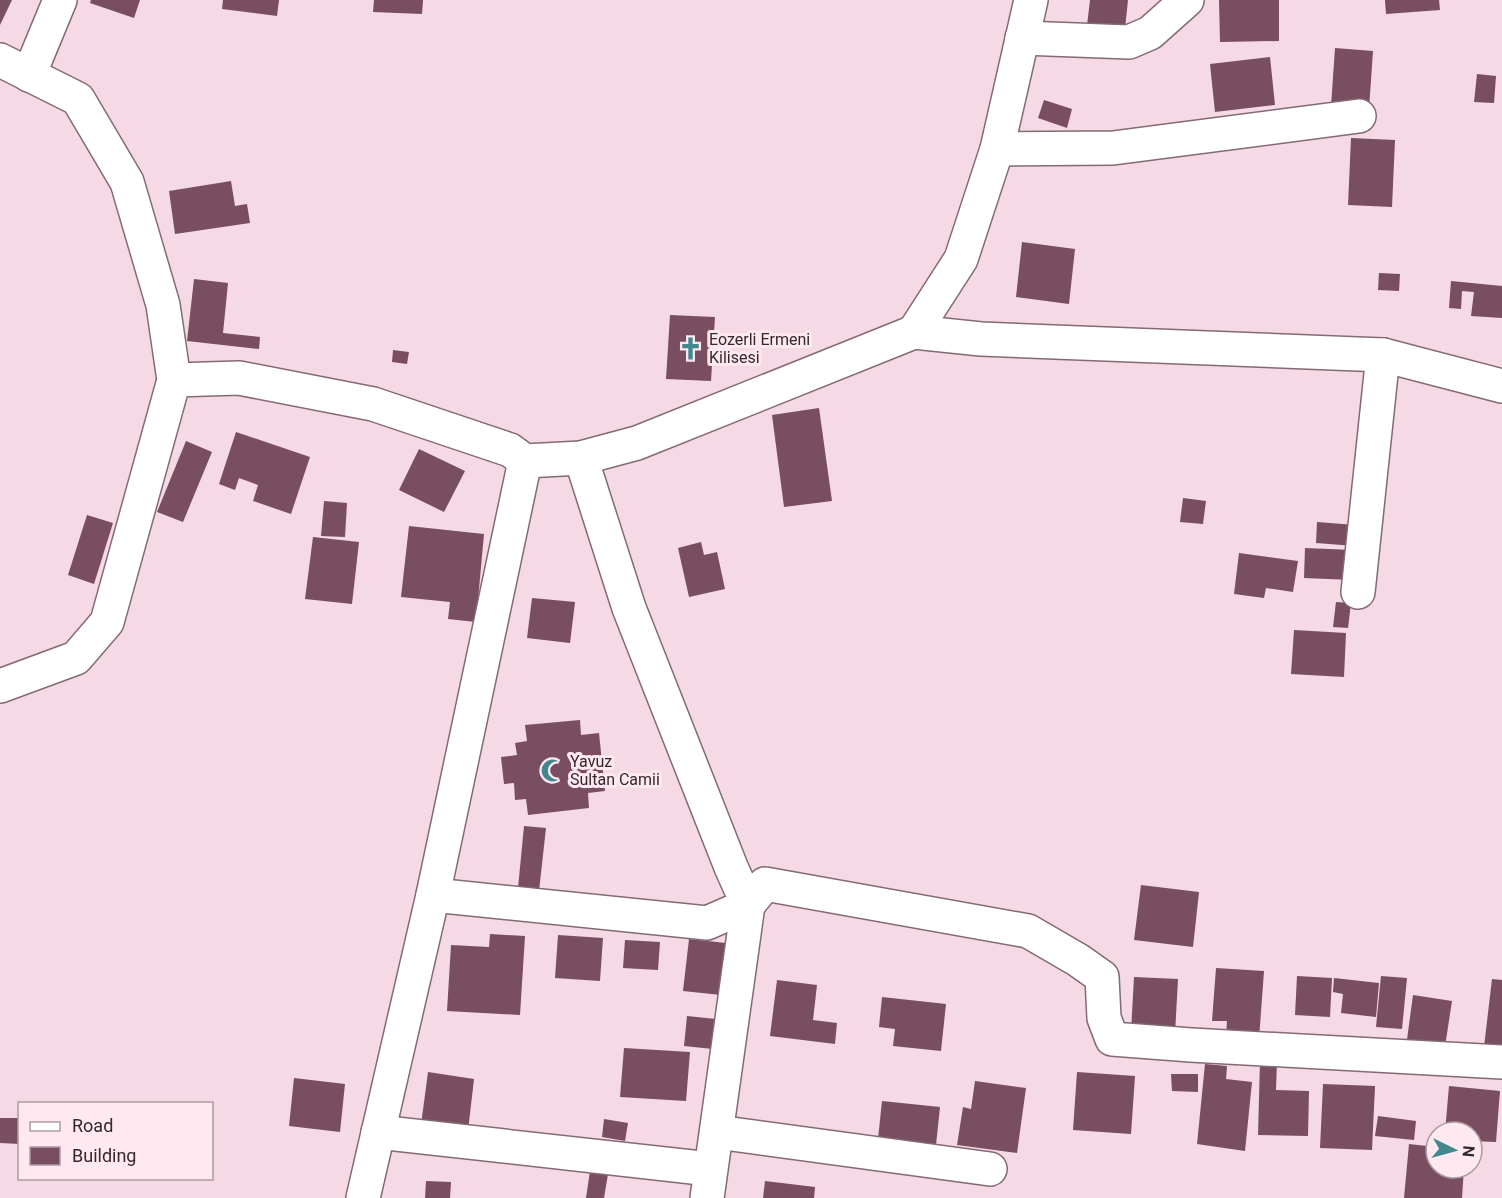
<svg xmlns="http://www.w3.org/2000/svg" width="1502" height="1198" font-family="Roboto,sans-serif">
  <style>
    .building { fill: #784e60 }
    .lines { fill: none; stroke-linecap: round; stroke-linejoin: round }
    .minor-casing { stroke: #836a74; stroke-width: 36 }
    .minor { stroke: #fff; stroke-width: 33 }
    .labels { text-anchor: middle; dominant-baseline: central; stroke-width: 6; stroke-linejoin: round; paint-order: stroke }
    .poi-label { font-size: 16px; fill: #33282c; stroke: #ffe8f0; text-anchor: start }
  </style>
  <rect width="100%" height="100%" fill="#f5d9e4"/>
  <!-- building -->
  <g class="building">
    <polygon points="0,0 12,0 0,25"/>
    <polygon points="91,0 140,0 134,18 90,3"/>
    <polygon points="223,0 279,0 277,16 222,9"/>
    <polygon points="374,0 423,0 422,14 373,12"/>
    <polygon points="1090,0 1128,0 1124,38 1086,34"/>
    <polygon points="1219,0 1279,0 1279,41 1220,42"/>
    <polygon points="1385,0 1439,0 1440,10 1386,14"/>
    <polygon points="1335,48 1373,51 1369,109 1331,106"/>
    <polygon points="1270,57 1275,105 1215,112 1210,64"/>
    <polygon points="1477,74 1496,76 1494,103 1474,102"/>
    <polygon points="1044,100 1072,109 1067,128 1038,118"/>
    <polygon points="1351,138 1395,140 1392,207 1348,205"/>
    <polygon points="231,181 235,206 247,204 250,223 175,234 169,191"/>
    <polygon points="1022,242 1075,249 1069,304 1016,297"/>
    <polygon points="1379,273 1400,274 1399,291 1378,290"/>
    <polygon points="194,279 228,283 223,333 260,337 259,349 187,341"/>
    <polygon points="1451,281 1502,286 1502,318 1471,316 1474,292 1462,291 1461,309 1449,308"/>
    <polygon points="670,315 715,317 711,381 666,379"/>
    <polygon points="393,350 409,352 407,364 392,362"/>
    <polygon points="819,408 832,501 784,507 772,415"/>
    <polygon points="236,432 310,457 291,514 253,501 258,485 239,478 235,490 219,484"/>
    <polygon points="186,441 212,452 183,522 157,512"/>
    <polygon points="419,449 465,471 444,512 399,490"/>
    <polygon points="1183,498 1206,501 1203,524 1180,522"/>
    <polygon points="324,501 347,503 345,537 321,536"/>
    <polygon points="87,515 113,523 94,584 68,575"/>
    <polygon points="1317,522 1356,525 1355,546 1316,543"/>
    <polygon points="409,526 484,534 476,622 448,619 450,602 401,597"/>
    <polygon points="313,537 359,542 352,604 305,599"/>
    <polygon points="701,542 704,555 717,552 725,589 689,597 678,548"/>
    <polygon points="1305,548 1353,550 1352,580 1304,578"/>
    <polygon points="1239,553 1298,561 1293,592 1266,588 1264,598 1234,594"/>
    <polygon points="532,598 575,602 570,643 527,638"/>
    <polygon points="1336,602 1351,603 1348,628 1333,627"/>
    <polygon points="1294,630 1346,633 1344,677 1291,674"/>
    <polygon points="580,720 581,735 599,733 605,791 588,793 589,808 528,815 526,799 515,800 514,783 504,784 501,757 517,755 515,743 527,741 525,725"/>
    <polygon points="524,826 546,828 539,891 518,888"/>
    <polygon points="1141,885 1199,892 1193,947 1134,940"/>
    <polygon points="490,934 525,936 520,1015 447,1011 451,945 489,947"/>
    <polygon points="558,935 603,938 600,981 555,978"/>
    <polygon points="689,939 726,943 721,995 683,991"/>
    <polygon points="625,940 660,942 658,970 623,968"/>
    <polygon points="1216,968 1264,971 1259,1039 1226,1036 1227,1021 1212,1021"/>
    <polygon points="1297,976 1332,978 1330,1017 1295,1015"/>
    <polygon points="1381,976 1407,978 1402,1029 1376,1027"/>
    <polygon points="1134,977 1178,979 1175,1034 1131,1032"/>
    <polygon points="1334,978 1379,983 1376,1017 1341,1013 1343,994 1333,992"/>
    <polygon points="1492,979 1502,980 1502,1049 1484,1047"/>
    <polygon points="777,980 817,985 813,1020 837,1023 835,1044 770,1036"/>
    <polygon points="1413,995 1452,1001 1444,1053 1406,1047"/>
    <polygon points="882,997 946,1004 941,1051 893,1046 895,1029 879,1027"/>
    <polygon points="687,1016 716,1019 713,1049 684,1046"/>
    <polygon points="624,1048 690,1052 686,1101 620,1097"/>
    <polygon points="1260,1061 1277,1061 1276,1090 1309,1091 1308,1136 1258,1135"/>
    <polygon points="1205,1064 1227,1066 1226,1079 1252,1082 1245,1151 1197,1144"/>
    <polygon points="428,1072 474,1079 468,1131 421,1125"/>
    <polygon points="1077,1072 1135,1076 1131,1134 1073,1130"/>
    <polygon points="1171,1074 1198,1074 1198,1092 1172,1091"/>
    <polygon points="294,1078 345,1084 340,1132 289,1126"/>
    <polygon points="975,1081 1026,1088 1017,1153 957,1145 963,1107 971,1109"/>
    <polygon points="1323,1084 1375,1086 1372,1150 1320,1148"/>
    <polygon points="1449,1086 1500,1091 1496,1142 1472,1141 1472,1132 1445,1132"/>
    <polygon points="882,1101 940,1107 936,1145 878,1139"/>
    <polygon points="1378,1116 1416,1121 1414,1140 1375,1136"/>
    <polygon points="0,1118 20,1118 20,1144 0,1143"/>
    <polygon points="604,1119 628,1123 625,1141 602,1137"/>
    <polygon points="1409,1144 1436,1147 1436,1168 1464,1168 1462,1198 1404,1198"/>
    <polygon points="590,1171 608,1174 604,1198 586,1198"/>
    <polygon points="426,1181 451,1182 450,1198 425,1198"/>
    <polygon points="765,1181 815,1187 814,1198 763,1198"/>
  </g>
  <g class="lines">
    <defs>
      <g id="minor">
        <polyline points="1022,38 1129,42 1150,33 1187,0"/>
        <polyline points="0,60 78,99 127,182 163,305 174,380"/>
        <polyline points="29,75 60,0"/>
        <polyline points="997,149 1113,148 1359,116"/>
        <polyline points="914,332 961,259 997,149 1031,0"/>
        <polyline points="581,458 629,608 731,867 748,905 707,1198"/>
        <polyline points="1358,592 1383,355"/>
        <polyline points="0,686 76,658 107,622 174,380 239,378 373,404 510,450 525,461 581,458 637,443 914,332 981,339 1383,355 1502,386"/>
        <polyline points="433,895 707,923 748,905 765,884 1028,931 1078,960 1102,977 1104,1018 1112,1039 1191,1045 1502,1062"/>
        <polyline points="378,1132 710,1169"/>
        <polyline points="717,1132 990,1169"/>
        <polyline points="363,1198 433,895 525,461"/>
      </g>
    </defs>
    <!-- minor casing -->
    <use href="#minor" class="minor-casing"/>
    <!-- minor -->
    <use href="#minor" class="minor"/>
  </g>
  <!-- icons -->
  <defs>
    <symbol id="church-bare" viewBox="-9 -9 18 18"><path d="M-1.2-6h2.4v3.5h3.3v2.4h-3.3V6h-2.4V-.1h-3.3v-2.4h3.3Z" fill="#41898f" stroke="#ffe8f0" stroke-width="2.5" paint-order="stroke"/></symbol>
    <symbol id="mosque-bare" viewBox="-9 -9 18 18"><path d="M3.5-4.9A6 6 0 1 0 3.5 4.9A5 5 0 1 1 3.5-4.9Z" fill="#41898f" stroke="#ffe8f0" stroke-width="2.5" paint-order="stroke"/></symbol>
  </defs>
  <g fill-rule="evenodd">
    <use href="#church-bare" x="674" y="332" width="33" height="33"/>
    <use href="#mosque-bare" x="536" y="754" width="33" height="33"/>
  </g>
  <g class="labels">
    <!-- poi labels -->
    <g class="poi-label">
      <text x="709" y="339">Eozerli Ermeni<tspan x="709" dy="18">Kilisesi</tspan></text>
      <text x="570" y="761">Yavuz<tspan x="570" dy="18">Sultan Camii</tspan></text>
    </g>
  </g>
  <!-- legend -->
  <rect x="18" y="1102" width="195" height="78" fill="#ffe8f0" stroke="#ad9ba2" stroke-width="1.5"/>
  <rect x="30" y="1122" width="30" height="9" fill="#ffffff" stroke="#ad9ba2" stroke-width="1.5"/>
  <text x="72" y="1132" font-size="18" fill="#33282c">Road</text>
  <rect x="30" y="1147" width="30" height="18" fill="#784e60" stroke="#ad9ba2" stroke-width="1.5"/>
  <text x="72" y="1162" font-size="18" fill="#33282c">Building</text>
  <!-- north arrow -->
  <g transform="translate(1454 1150) rotate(95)"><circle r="28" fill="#ffe8f0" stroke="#ad9ba2" stroke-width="1.5"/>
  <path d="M0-4.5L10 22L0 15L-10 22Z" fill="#41898f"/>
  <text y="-9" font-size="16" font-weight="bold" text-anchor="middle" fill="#33282c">N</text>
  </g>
</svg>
